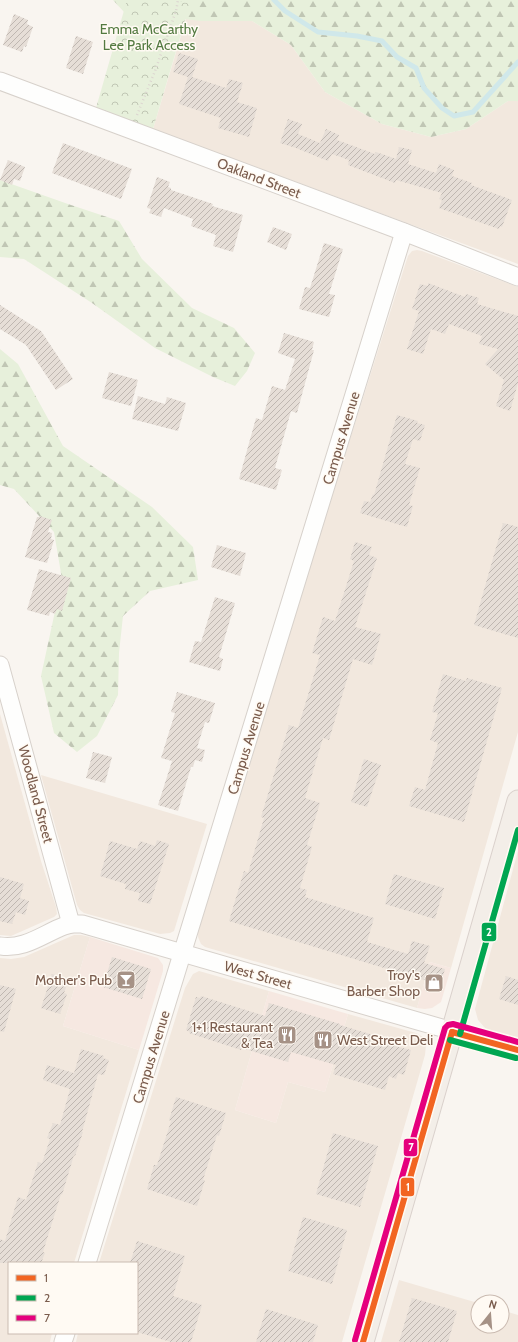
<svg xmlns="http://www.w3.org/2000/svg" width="518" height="1342" font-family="Cabin,sans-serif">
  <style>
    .residential { fill: #f2e8de }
    .commercial { fill: #f6e8e1 }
    .forest { fill: url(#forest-firs) }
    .park { fill: url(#park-crowns) }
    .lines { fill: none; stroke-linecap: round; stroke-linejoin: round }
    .stream { stroke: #d0e8ea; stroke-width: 5 }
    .building { fill: url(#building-hatch) }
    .minor-casing { stroke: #d7d1cb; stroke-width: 19 }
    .major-casing { stroke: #dad1cc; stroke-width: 23 }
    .path { stroke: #dcd5d0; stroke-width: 2.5; stroke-dasharray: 1 3; stroke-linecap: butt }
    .minor { stroke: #fefefd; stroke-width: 17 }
    .major { stroke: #f3eee8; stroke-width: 21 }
    .bus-1-casing { stroke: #fffaf3; stroke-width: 9 }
    .bus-2-casing { stroke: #fffaf3; stroke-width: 9 }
    .bus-3-casing { stroke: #fffaf3; stroke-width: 9 }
    .bus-1 { stroke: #f26522; stroke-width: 6 }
    .bus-2 { stroke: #00a651; stroke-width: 6 }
    .bus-3 { stroke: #e5007d; stroke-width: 6 }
    .labels { text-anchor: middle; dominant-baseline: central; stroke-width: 3; stroke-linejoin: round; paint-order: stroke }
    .park-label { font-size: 14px; fill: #537a41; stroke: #fffaf3 }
    .street-label { font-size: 14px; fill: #7a5c4d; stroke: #fffaf3 }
    .poi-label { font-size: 14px; fill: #7a5c4d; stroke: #fffaf3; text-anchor: end }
    .line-badge { stroke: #fffaf3; stroke-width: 1.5 }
    .badge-label { font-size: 11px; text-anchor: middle; font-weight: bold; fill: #fff }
  </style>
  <defs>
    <pattern id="forest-firs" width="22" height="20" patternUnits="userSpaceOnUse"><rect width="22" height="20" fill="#e7f0db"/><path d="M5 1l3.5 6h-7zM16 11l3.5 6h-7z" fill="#c0c6b4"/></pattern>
    <pattern id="park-crowns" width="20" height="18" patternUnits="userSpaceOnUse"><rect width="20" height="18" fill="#e7f0db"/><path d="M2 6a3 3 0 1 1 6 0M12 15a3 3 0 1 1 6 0" fill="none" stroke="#c0c6b4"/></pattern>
    <pattern id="building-hatch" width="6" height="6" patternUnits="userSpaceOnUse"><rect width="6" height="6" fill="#e6ded7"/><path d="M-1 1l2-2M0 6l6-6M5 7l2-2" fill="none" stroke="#bfb7b1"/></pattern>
  </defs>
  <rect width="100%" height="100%" fill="#f9f5f0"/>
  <!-- residential -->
  <g class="residential">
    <polygon points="186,19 252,21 291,45 325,92 382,124 431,137 466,129 508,101 518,101 518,264 153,129"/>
    <polygon points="417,250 422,251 518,287 518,732 451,968 430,962 417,1008 205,947 201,944 198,937 198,932 247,774 298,604 406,262 408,256 412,251"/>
    <polygon points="0,714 41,861 56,907 57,914 54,917 11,936 0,935"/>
    <polygon points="41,775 207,824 174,931 170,933 160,934 84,913 80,910 77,905"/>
    <polygon points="518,851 518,1038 486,1029 478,1020 475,1009"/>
    <polygon points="74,935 81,935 90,937 63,1026 139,1050 74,1263 9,1263 9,1333 52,1333 50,1342 0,1342 0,958 11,959 24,957"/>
    <polygon points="199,971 269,991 235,1110 276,1123 288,1082 325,1092 348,1014 416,1033 423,1037 426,1045 425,1055 342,1342 76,1342 78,1333 137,1333 137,1263 99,1263 185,988 193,974"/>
    <polygon points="399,1280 478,1303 478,1326 502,1326 502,1310 518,1315 518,1342 381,1342"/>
  </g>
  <!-- commercial -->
  <g class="commercial">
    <polygon points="90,937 158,958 163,965 163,971 139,1050 63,1026"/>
    <polygon points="430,962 451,968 441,1002 432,1008 425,1009 417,1008"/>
    <polygon points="269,991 348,1014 325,1092 288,1082 276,1123 235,1110"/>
  </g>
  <!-- forest -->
  <g class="forest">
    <polygon points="113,0 518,0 518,101 508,101 466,129 431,137 382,124 325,92 291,45 252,21 201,21 124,12"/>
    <polygon points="0,180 68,204 119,221 142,259 192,308 234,328 255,353 247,371 235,386 213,377 155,348 92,303 24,259 0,257"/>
    <polygon points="0,349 18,364 63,446 152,507 193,547 198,580 150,591 123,616 119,653 118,695 97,736 77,752 54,733 41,676 62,579 54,532 14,489 0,485"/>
  </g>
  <!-- park -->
  <polygon class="park" points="127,0 176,0 190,4 153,129 96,108"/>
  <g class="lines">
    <!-- stream -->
    <polyline class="stream" points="274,0 285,11 318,32 357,36 382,41 397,57 416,68 424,88 442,108 454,116 473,112 518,62"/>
  </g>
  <!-- building -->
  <g class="building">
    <polygon points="14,14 28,20 27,24 33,27 26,47 24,46 22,52 3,45"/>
    <polygon points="76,36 93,42 83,74 66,68"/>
    <polygon points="179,53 198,59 192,77 226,88 229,79 243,83 237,102 257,108 249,137 218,128 221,118 179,104 188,77 173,72"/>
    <polygon points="288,119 302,124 298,134 320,143 326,129 339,135 337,140 375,154 376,152 396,159 399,147 412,150 408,164 436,173 439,164 454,170 452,176 472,183 471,185 512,200 502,227 500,226 499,229 439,208 442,200 439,199 442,193 396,180 395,183 348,165 349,160 332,154 328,161 296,148 280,143"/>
    <polygon points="63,143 132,169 121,199 52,173"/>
    <polygon points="8,160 25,167 20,181 14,179 12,185 0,180"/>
    <polygon points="157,177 170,182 168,187 171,188 171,190 213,204 212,206 243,215 233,252 213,246 216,235 191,226 193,219 164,208 161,217 149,213 151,209 147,208"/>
    <polygon points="273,227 292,234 286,250 267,242"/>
    <polygon points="324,243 343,249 329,294 335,295 329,317 299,309 305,287 310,288"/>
    <polygon points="428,283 465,297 466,294 479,298 477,304 518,316 518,383 510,411 496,406 504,380 485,364 498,349 479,344 482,336 449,324 445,334 431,329 423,354 407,349 419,311 412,309 420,284 428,286"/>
    <polygon points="0,305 41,331 73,379 56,390 26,345 0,329"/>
    <polygon points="284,333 314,342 312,350 314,350 297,413 291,411 275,468 282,470 276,490 239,479 256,418 262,420 272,386 285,390 295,359 278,353"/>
    <polygon points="109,372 138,380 131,406 102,398"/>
    <polygon points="138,396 165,404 167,397 186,403 178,431 132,419"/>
    <polygon points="397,415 418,421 417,423 425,425 420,441 413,439 405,464 420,468 409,505 413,506 407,527 360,513 364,501 370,502 373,494 374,495"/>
    <polygon points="40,516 52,520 48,532 52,533 51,539 54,540 47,563 25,557 37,517 40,517"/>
    <polygon points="503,523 518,527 518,638 474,625"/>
    <polygon points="355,542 372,547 369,555 377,558 355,627 381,634 372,665 353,659 329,740 323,738 305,798 320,803 307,845 312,847 300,888 307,890 305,897 374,918 367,942 408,954 412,941 430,946 424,963 445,969 440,985 229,921 244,871 248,873 264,818 261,817 289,725 298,728 320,655 312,653 323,617 335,621 354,561 350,559"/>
    <polygon points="217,545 246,553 240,576 211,567"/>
    <polygon points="39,569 71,578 62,611 57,609 55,614 50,612 49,616 27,610"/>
    <polygon points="215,597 235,603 219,657 223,659 220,671 189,662 195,641 201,642"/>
    <polygon points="443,674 466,681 467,678 502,688 464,822 409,806 415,787 425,790 438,743 430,740 438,713 432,712"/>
    <polygon points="177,692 215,703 209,723 205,722 197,748 205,750 202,762 195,760 193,767 191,767 178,811 158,805 172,761 161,758 175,713 171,712"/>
    <polygon points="93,752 112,757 105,783 86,778"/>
    <polygon points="364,759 381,765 367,807 351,802"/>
    <polygon points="157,840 169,844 150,904 138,901 140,893 125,889 126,884 100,876 110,841 137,849 140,841 155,846"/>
    <polygon points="394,874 444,888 435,919 385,904"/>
    <polygon points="0,877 24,884 20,898 29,901 25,915 16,912 12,924 0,921"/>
    <polygon points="112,957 151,969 142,999 103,987"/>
    <polygon points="52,974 69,979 64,993 67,994 60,1014 41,1008"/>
    <polygon points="506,976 518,980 518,1005 499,999"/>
    <polygon points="0,985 16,989 4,1032 0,1031"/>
    <polygon points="201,996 265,1016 269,1003 340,1024 340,1025 396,1042 395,1046 411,1050 404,1075 398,1073 396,1079 389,1076 385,1090 333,1074 336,1065 291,1052 288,1062 242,1048 241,1050 189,1033 190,1032 186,1030 196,997 200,998"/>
    <polygon points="81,1049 104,1056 103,1058 109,1060 104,1075 98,1074 82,1132 83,1132 75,1156 74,1155 62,1195 61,1194 43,1252 45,1253 41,1263 0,1263 0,1239 5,1241 18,1197 26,1200 38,1162 42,1163 50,1139 47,1138 53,1123 60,1125 70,1089 43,1080 47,1065 74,1073"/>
    <polygon points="176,1097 226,1113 219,1136 217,1135 203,1180 205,1180 197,1206 147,1189 154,1165 157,1165 171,1121 169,1120"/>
    <polygon points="333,1133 378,1146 360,1207 316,1194"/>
    <polygon points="303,1217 347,1230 332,1284 288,1271"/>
    <polygon points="137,1241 185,1256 173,1296 202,1305 191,1342 171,1342 137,1332 137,1263 130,1263"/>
    <polygon points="412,1298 457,1311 448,1342 399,1342"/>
    <polygon points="266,1309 318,1325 313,1342 256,1342"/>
  </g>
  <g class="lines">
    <defs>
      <g id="minor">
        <polyline points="0,81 404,232 518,277"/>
        <polyline points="0,665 71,924"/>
        <path d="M0,946C24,950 43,934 64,926L71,924H82L518,1050"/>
        <polyline points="87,1263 404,232"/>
        <polyline points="63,1342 66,1333"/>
      </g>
      <polyline id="major" points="363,1342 518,801"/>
    </defs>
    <!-- minor casing -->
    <use href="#minor" class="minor-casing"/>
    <!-- major casing -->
    <use href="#major" class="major-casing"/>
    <!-- path -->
    <polyline class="path" points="137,115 155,71 176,11 178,0"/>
    <!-- minor -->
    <use href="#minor" class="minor"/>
    <!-- major -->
    <use href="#major" class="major"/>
    <defs>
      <g id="bus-1">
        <polyline points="452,1032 518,1050"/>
        <polyline points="363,1342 452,1032"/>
      </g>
      <g id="bus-2">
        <polyline points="460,1034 518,830"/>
        <polyline points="450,1040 516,1058"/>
      </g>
      <polyline id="bus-3" points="355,1340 445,1028 448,1025 453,1024 518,1042"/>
    </defs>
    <!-- bus-1 casing -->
    <use href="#bus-1" class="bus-1-casing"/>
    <!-- bus-2 casing -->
    <use href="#bus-2" class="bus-2-casing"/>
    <!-- bus-3 casing -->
    <use href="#bus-3" class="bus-3-casing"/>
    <!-- bus-1 -->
    <use href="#bus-1" class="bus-1"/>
    <!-- bus-2 -->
    <use href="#bus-2" class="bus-2"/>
    <!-- bus-3 -->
    <use href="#bus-3" class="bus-3"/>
  </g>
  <!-- icons -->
  <defs>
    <symbol id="bar-square" viewBox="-11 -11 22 22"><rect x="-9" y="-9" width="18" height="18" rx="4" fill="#a69286" stroke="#fffaf3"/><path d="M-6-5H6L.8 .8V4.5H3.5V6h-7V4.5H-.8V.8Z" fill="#fff"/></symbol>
    <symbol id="shop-square" viewBox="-11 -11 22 22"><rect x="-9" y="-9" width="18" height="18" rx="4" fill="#a69286" stroke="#fffaf3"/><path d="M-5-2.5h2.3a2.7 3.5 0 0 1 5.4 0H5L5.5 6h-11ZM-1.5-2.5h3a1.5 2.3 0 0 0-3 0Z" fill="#fff"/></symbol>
    <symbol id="restaurant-square" viewBox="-11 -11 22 22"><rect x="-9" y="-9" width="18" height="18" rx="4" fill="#a69286" stroke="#fffaf3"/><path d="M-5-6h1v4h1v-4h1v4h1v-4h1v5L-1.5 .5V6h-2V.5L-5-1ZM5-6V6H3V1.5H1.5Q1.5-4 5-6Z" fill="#fff"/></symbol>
  </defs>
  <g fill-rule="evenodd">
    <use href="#bar-square" x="115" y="969" width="22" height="22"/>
    <use href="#shop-square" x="423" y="972" width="22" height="22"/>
    <use href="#restaurant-square" x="276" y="1024" width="22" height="22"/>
    <use href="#restaurant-square" x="312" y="1029" width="22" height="22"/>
  </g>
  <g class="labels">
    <!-- park labels -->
    <g class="park-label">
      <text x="149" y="29">Emma McCarthy<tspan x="149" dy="16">Lee Park Access</tspan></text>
    </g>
    <!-- street labels -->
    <g class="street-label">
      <text transform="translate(259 178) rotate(21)">Oakland Street</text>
      <text transform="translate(341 438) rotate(-73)">Campus Avenue</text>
      <text transform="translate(246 748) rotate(-73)">Campus Avenue</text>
      <text transform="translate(36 794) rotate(75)">Woodland Street</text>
      <text transform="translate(258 975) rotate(16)">West Street</text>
      <text transform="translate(151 1057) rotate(-73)">Campus Avenue</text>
    </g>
    <!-- poi labels -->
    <g class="poi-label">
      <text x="420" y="975">Troy's<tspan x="420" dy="16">Barber Shop</tspan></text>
      <text x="112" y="980">Mother's Pub</text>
      <text x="273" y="1027">1+1 Restaurant<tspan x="273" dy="16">&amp; Tea</tspan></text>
      <text x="337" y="1040" text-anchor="start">West Street Deli</text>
    </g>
  </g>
  <g class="line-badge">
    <rect x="481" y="922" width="16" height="20" rx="4" fill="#00a651"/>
    <rect x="403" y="1138" width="15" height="19" rx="4" fill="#e5007d"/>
    <rect x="400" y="1177" width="15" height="20" rx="4" fill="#f26522"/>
  </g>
  <g class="badge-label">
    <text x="489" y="936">2</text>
    <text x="411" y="1151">7</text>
    <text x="408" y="1191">1</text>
  </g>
  <!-- legend -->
  <rect x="8" y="1262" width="130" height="72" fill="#fffaf3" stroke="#cabbb1"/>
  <rect x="16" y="1275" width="20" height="6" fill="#f26522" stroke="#cabbb1"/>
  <text x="44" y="1282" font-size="12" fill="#7a5c4d">1</text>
  <rect x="16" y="1295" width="20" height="6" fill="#00a651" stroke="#cabbb1"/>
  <text x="44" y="1302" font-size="12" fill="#7a5c4d">2</text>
  <rect x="16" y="1315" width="20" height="6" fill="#e5007d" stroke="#cabbb1"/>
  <text x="44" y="1322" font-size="12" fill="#7a5c4d">7</text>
  <!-- north arrow -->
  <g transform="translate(490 1314) rotate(17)"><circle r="19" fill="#fffaf3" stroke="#cabbb1"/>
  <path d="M0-3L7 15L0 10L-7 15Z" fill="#a69286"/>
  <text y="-6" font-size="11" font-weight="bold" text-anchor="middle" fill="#7a5c4d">N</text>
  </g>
</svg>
